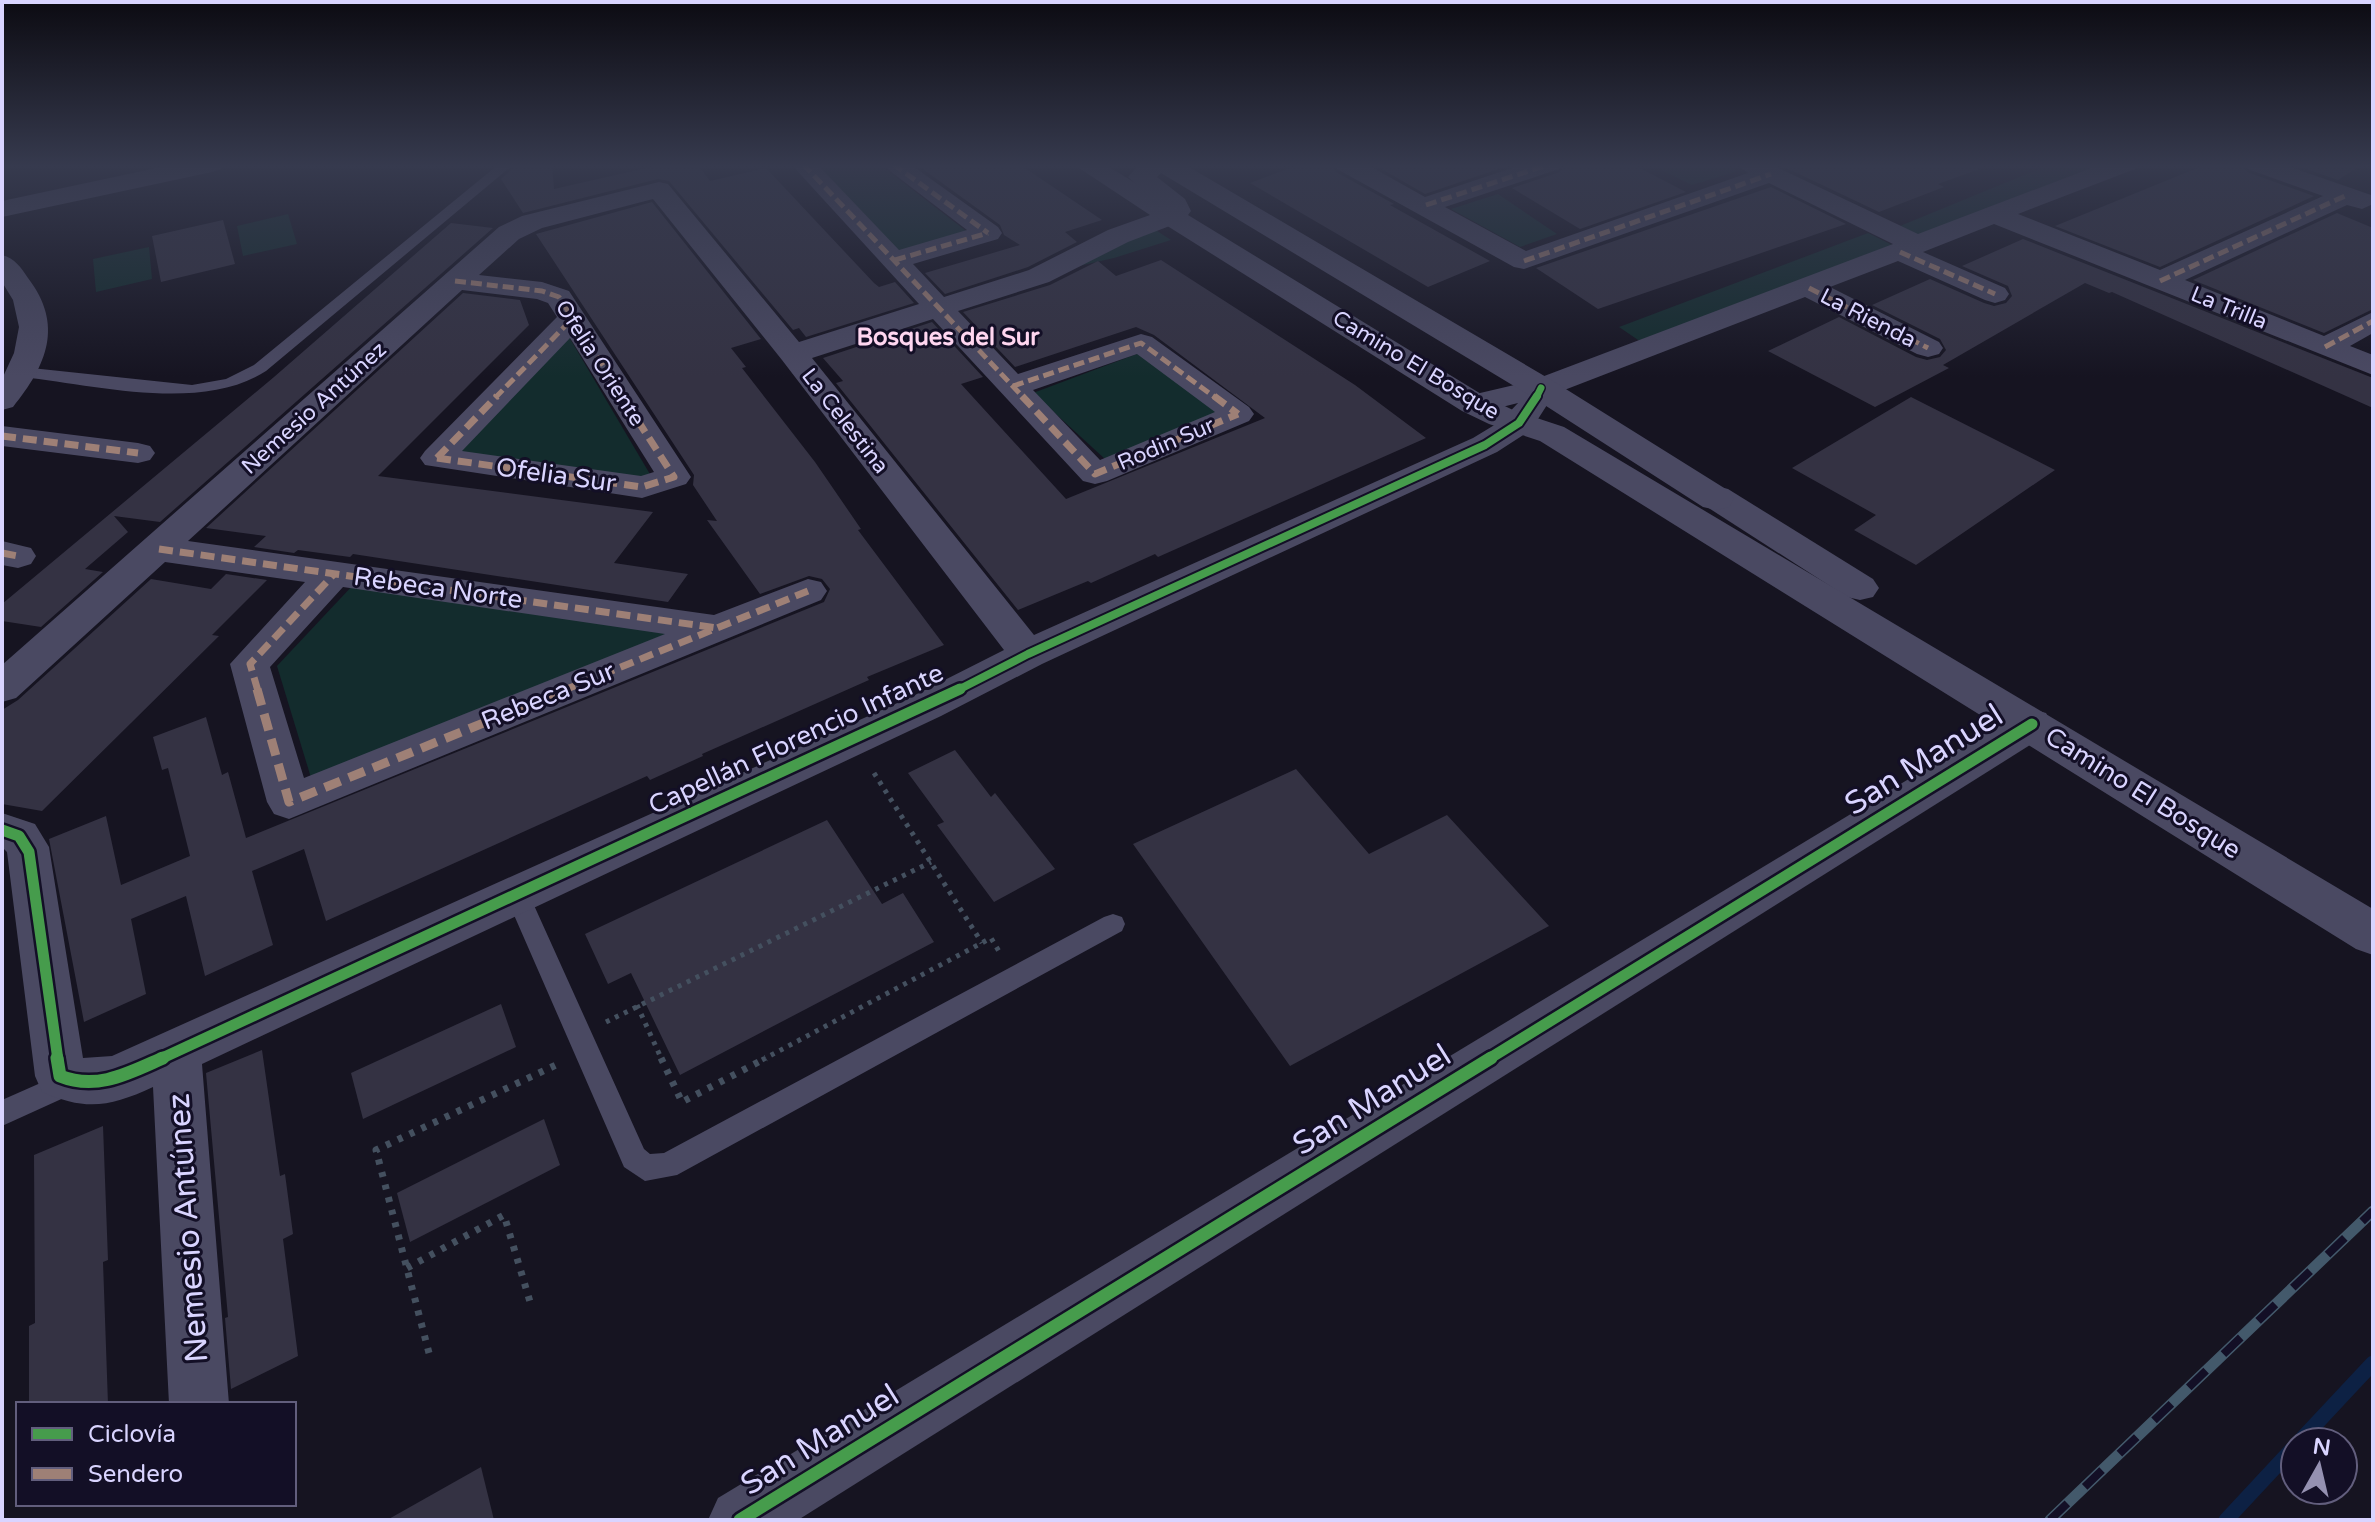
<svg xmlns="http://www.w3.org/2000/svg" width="2375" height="1522" font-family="'Varela Round',sans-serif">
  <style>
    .green { fill: #132c2d }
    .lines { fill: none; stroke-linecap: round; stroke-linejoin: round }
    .stream { stroke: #0d2144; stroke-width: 15 }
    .building { fill: #343243 }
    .path-far1 { stroke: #44505f; stroke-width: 5; stroke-dasharray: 4 6; stroke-linecap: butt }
    .path { stroke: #44505f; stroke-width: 7; stroke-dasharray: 5 8; stroke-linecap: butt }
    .service { fill: #4a4962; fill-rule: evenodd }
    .minor { fill: #4a4962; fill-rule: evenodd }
    .tertiary { fill: #4a4962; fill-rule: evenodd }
    .rail-casing { stroke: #43596b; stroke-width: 11 }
    .rail { stroke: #130f26; stroke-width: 8; stroke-dasharray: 24; stroke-linecap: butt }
    .quiet-far2 { stroke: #9e8076; stroke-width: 5; stroke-dasharray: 11 5; stroke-linecap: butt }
    .quiet-far1 { stroke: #9e8076; stroke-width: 7; stroke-dasharray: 14 7; stroke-linecap: butt }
    .quiet { stroke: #9e8076; stroke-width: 9; stroke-dasharray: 17 9; stroke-linecap: butt }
    .cycleway-far3-casing { stroke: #130f26; stroke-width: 10 }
    .cycleway-far2-casing { stroke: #130f26; stroke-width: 12 }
    .cycleway-far1-casing { stroke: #130f26; stroke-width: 16 }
    .cycleway-casing { stroke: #130f26; stroke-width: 18 }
    .cycleway-far3 { stroke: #469c4c; stroke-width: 7 }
    .cycleway-far2 { stroke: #469c4c; stroke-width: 8 }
    .cycleway-far1 { stroke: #469c4c; stroke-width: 11 }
    .cycleway { stroke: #469c4c; stroke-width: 13 }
    .labels { text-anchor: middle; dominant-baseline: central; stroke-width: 6; stroke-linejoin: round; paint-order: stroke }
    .far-street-label { font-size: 22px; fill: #d9d4ff; stroke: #130f26 }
    .far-neighbourhood-label { font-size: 24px; font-weight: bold; fill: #ffd6f0; stroke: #130f26 }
    .street-label { font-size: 26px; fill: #d9d4ff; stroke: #130f26 }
    .near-street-label { font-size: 32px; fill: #d9d4ff; stroke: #130f26 }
  </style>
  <rect width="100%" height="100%" fill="#161421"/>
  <!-- green -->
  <g class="green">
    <polygon points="816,164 879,164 970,234 902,254"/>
    <polygon points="1649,164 1723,164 1738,171 1692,185"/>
    <polygon points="2051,164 2102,164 1925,238 1900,226"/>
    <polygon points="1498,194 1557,234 1520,247 1451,209"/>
    <polygon points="288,214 297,244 243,256 237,226"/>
    <polygon points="1151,227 1171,240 1114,258 1070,268"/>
    <polygon points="1868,233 1896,247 1644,344 1619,327"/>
    <polygon points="149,247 152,279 96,292 93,259"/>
    <polygon points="569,337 654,481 454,455"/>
    <polygon points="1142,352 1218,412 1105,459 1033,393"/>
    <polygon points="354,584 681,632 312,781 277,666"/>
  </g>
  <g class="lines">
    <!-- stream -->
    <g class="stream">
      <polyline points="2299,1442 2373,1363"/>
      <polyline points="2226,1520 2295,1446"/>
    </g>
  </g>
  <!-- building -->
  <g class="building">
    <polygon points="517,164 552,164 554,189 664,164 697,164 710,181 766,168 874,283 879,287 895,282 914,303 806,337 799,328 793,330 669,181 658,179 523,213 501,179"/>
    <polygon points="916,164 1019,164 1102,220 1065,232 1077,242 1028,267 945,294 925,273 1020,245 1004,235 1000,225"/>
    <polygon points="1301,164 1331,164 1336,172 1394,204 1390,205 1490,261 1428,287 1250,183"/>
    <polygon points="1373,164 1513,164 1425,194"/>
    <polygon points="1565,164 1632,164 1686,192 1580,229 1512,188 1560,172"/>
    <polygon points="1778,164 1982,164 1982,168 1938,184 1944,187 1879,212"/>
    <polygon points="2207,164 2242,164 2247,172 2314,196 2160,267 2055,226"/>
    <polygon points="2292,164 2363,164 2338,180"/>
    <polygon points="1771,187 1846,224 1598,309 1536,268"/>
    <polygon points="652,202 761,339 731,348 746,367 742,368 815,462 861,529 858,530 944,645 867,677 869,680 702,754 703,756 650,780 647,776 326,921 304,849 252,871 273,945 205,976 186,896 131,919 146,994 84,1022 49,839 106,816 121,885 190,856 168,768 162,770 153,737 206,717 222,775 228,772 246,838 824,602 830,589 822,579 809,576 760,594 707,520 717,521 693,485 694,475 536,234"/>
    <polygon points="2337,213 2373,228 2373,309 2324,333 2193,280"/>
    <polygon points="223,220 235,264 161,282 152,236"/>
    <polygon points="451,223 493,228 160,522 114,516 128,532 85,569 103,572 41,627 2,621 2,604 274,377"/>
    <polygon points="2023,239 2373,378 2373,408 2112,292 2109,293 2085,283 1943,365 1949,368 1875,407 1768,351 1839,317 1916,357 1927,360 1940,357 1946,350 1940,339 1872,305 1930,279 1984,303 1994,306 2006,303 2012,296 2008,286 1962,266"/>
    <polygon points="1161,260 1355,385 1426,438 1158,557 1155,554 1091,583 1088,581 1018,610 836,383 843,381 823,358 932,322 983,377 961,384 1066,499 1265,418 1154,335 1136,327 1015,367 963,312 1050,285 1098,261 1116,276"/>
    <polygon points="463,293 520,300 529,325 378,476 653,512 614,563 688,574 668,602 353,554 350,557 298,550 294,553 254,547 266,536 206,528"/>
    <polygon points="1911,397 2055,470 1916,565 1854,530 1876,515 1792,468"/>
    <polygon points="226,574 267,580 212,635 219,636 42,811 2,804 2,710 18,700 151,579 211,589"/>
    <polygon points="955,750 991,797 995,793 1055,869 994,902 937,825 944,822 908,773"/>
    <polygon points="1296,769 1369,854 1447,815 1549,926 1290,1066 1133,844"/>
    <polygon points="827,820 882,904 903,893 934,942 680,1075 631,973 608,984 585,934"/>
    <polygon points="501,1004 516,1047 363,1119 351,1073"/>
    <polygon points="262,1050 280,1176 285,1174 293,1234 283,1239 298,1356 231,1389 225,1318 228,1317 206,1073"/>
    <polygon points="544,1119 560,1165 410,1242 397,1193"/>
    <polygon points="103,1126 108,1260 103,1262 108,1404 29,1404 29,1326 35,1323 34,1155"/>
    <polygon points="481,1467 494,1520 387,1520"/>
  </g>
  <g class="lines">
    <!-- path-far1 -->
    <g class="path-far1">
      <polyline points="874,773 982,943"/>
      <polyline points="637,1005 662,1060"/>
      <polyline points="606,1022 931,862"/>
      <polyline points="762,1060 991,938 1000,953"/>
    </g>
    <!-- path -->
    <g class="path">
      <polyline points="661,1058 682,1102 766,1058"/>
      <polyline points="407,1268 504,1215 531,1305"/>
      <polyline points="429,1353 376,1150 558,1064"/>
    </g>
    <!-- service -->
    <g class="service">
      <path d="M499,164H514L266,371C202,413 95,385 22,377L14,372L22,367L192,385L226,379L254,365Z"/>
      <polygon points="516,882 524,885 528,892 644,1149 650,1154 664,1153 1104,917 1113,914 1122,917 1125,924 1122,931 677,1175 645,1181 624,1167 504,892 508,885"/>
      <polygon points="70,1070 79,1073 83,1082 79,1091 2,1126 2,1100"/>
    </g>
    <!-- minor -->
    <g class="minor">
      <polygon points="175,164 224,164 221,169 212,172 2,217 2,201"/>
      <path d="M791,164H817L899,250L967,230L881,164H910L998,227L1002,233L998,239L913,264L944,297L1029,270L1108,230L1150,215L1073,164H1104L1180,210L1184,216L1180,222L1128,242L1049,282L958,311L1018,374L1141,334L1152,337L1249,407L1254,414L1249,421L1107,481L1095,484L1083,481L933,319L812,358L1034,635L1473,438L1501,421L1518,403L1474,414L1463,411L1458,404L1463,397L1531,381L1893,244L1769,183L1524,269L1514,267L1337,169L1334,164H1366L1425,197L1524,164H1562L1559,169L1445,207L1526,251L1748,173L1737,164H1770L1918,234L2102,164H2138L2135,169L2018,214L2160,270L2323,196L2248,169L2245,164H2282L2371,195L2373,204L2362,209L2347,205L2185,280L2324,336L2373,312V333L2350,346L2373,355V375L1994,224L1923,252L2005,288L2009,294L2005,300L1995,303L1985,300L1898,261L1830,287L1939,342L1943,348L1939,354L1928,357L1917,354L1805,297L1554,394L1531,430L1497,452L1042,664L941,716L202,1064L229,1404H169L153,1087C110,1107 86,1111 42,1092L35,1076L7,852L2,847V813L35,824L49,847L83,1058L112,1056L913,696L1004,650L782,360L653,199L542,228L519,239L479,275L542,282L569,291L691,477L686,484L642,498L425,465L420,458L425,451L557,317L548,303L537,299L462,290L188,541L714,615L808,579L821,582L827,591L821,600L289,819L274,814L267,802L230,664L305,582L165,562L16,698L2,702V665L499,227L522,216L659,182L668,184L799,342L919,304ZM570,338L654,472L641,476L462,451ZM1137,354L1215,412L1100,460L1033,390ZM343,587L665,634L304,778L270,667Z"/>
      <path d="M2,255C15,258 21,268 28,278C64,325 47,365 13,407L2,410V379L14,353L19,327L13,300L2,282Z"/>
      <polygon points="2,426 138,443 150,446 155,453 150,460 138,463 2,446"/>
      <polygon points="1716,486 1728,489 1873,579 1879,588 1873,597 1860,600 1847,597 1704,505 1699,497 1704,489"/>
      <polygon points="2,541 31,548 36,556 31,564 18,568 2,565"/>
      <polygon points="2032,709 2046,713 2052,724 2046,735 798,1520 708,1520 718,1498 2018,713"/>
    </g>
    <!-- tertiary -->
    <polygon class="tertiary" points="1140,164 1184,164 1553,381 1729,491 1734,499 1729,507 1716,510 1703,507 1529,395 1161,173 1157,177 1185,199 1191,211 1188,215 1486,397 1513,410 1564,427 2373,909 2373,955 2356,949 1540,441 1489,424 1462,411 1161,222 1157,216 1162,208 1128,177"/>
    <defs>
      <polyline id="rail" points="2050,1520 2373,1211"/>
    </defs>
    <!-- rail casing -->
    <use href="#rail" class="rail-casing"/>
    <!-- rail -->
    <use href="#rail" class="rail"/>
    <!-- quiet-far2 -->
    <g class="quiet-far2">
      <polyline points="803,164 1024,398"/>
      <polyline points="893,164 988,233"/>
      <polyline points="1426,205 1550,164"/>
      <polyline points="1900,252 1995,294"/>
      <polyline points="895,260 988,233"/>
      <polyline points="1524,261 1771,174"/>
      <polyline points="455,281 542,291 559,297 624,398"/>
      <polyline points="2160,281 2347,195"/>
      <polyline points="1809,288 1928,348"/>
      <polyline points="2325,347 2373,321"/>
      <polyline points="1013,386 1141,343 1216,398"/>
      <polyline points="495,398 572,319"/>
    </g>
    <!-- quiet-far1 -->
    <g class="quiet-far1">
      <polyline points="1022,396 1095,474 1238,414"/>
      <polyline points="1214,396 1238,414"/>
      <polyline points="2,436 138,453"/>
      <polyline points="437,458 642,487 674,477 622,396"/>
      <polyline points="437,458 497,396"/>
      <polyline points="159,549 717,628"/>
      <polyline points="2,553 18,556"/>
      <polyline points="258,691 250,664 335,573"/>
      <polyline points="562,691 808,591"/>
    </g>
    <!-- quiet -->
    <polyline class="quiet" points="257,689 289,802 567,689"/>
    <defs>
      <polyline id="cycleway-far3" points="1536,398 1541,388"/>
      <polyline id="cycleway-far2" points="956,691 1028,654 1485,445 1519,423 1537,396"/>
      <g id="cycleway-far1">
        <polyline points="2,830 19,836 29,852 58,1060"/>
        <polyline points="158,1060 960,689"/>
        <polyline points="1487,1060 2032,724"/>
      </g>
      <g id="cycleway">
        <path d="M57,1058L60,1076C97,1091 129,1073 163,1058"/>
        <polyline points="740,1520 1491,1058"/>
      </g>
    </defs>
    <!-- cycleway-far3 casing -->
    <use href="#cycleway-far3" class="cycleway-far3-casing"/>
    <!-- cycleway-far2 casing -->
    <use href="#cycleway-far2" class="cycleway-far2-casing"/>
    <!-- cycleway-far1 casing -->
    <use href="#cycleway-far1" class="cycleway-far1-casing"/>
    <!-- cycleway casing -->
    <use href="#cycleway" class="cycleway-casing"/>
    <!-- cycleway-far3 -->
    <use href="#cycleway-far3" class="cycleway-far3"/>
    <!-- cycleway-far2 -->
    <use href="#cycleway-far2" class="cycleway-far2"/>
    <!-- cycleway-far1 -->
    <use href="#cycleway-far1" class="cycleway-far1"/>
    <!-- cycleway -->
    <use href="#cycleway" class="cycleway"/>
  </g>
  <!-- sky -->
  <linearGradient id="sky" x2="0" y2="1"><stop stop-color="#0c0b12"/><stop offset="0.44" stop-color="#363a4e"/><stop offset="1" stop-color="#363a4e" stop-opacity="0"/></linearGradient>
  <rect width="2375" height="377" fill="url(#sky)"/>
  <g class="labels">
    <!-- far-street labels -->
    <g class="far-street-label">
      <text transform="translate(2229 308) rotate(22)">La Trilla</text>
      <text transform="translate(1868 318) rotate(27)">La Rienda</text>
      <text transform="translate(600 363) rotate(57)">Ofelia Oriente</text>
      <text transform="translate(1416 365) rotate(31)">Camino El Bosque</text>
      <text transform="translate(314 408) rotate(-42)">Nemesio Antúnez</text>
      <text transform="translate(845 421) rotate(52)">La Celestina</text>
      <text transform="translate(1166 444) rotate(-23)">Rodin Sur</text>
    </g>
    <!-- far-neighbourhood labels -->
    <g class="far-neighbourhood-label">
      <text x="948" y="337">Bosques del Sur</text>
    </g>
    <!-- street labels -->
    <g class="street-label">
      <text transform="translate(556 475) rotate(8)">Ofelia Sur</text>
      <text transform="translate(438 588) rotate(8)">Rebeca Norte</text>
      <text transform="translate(548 696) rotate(-22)">Rebeca Sur</text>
      <text transform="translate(796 739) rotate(-25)">Capellán Florencio Infante</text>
      <text transform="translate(2143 793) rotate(32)">Camino El Bosque</text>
    </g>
    <!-- near-street labels -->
    <g class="near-street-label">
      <text transform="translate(1924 760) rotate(-32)">San Manuel</text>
      <text transform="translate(1372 1100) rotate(-32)">San Manuel</text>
      <text transform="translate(188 1228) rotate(-94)">Nemesio Antúnez</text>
      <text transform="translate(820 1440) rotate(-32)">San Manuel</text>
    </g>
  </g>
  <!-- border -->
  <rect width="2375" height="1522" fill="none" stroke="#d9d4ff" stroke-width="8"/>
  <!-- legend -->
  <rect x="16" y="1402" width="280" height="104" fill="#130f26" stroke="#625e7d" stroke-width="2"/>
  <rect x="32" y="1428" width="40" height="12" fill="#469c4c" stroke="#625e7d" stroke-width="2"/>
  <text x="88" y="1442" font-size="24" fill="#d9d4ff">Ciclovía</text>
  <rect x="32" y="1468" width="40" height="12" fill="#9e8076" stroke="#625e7d" stroke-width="2"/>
  <text x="88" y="1482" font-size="24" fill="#d9d4ff">Sendero</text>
  <!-- north arrow -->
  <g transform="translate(2319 1466) rotate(8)"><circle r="38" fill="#130f26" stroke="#625e7d" stroke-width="2"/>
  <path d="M0-6L14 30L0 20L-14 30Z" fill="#9591b1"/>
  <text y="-12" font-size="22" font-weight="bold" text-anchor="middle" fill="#d9d4ff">N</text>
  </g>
</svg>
